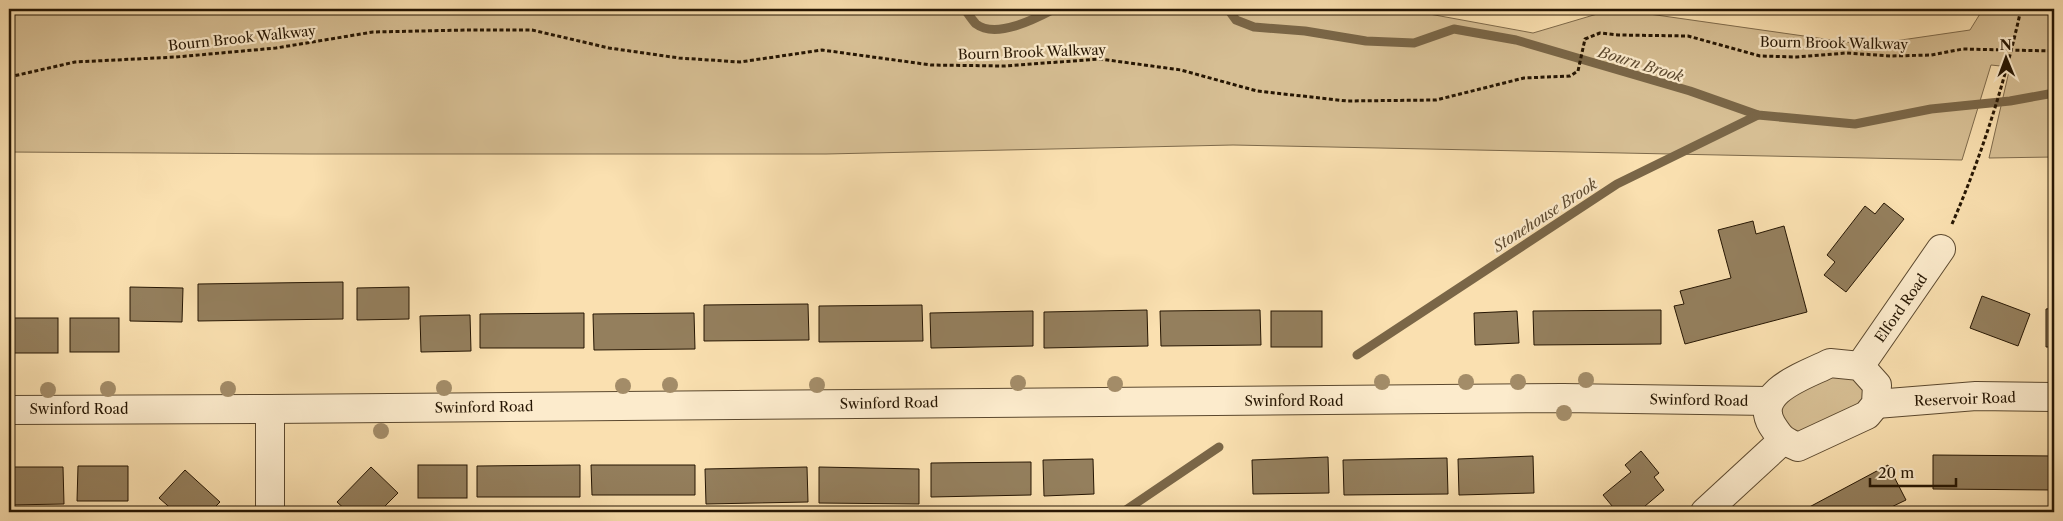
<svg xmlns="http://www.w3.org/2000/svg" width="2063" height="521" font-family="'Libre Caslon Text',serif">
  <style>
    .green { fill: #d6be93; stroke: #7e6a4b }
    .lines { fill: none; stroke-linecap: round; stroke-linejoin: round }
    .stream { stroke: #7a6647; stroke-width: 9 }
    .building { fill: #947f5d; stroke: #261603 }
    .street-casing { stroke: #5b482e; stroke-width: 30 }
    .path { stroke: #261603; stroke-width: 3; stroke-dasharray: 4 2.5; stroke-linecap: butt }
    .street { stroke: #fcebcc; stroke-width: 28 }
    .tree { fill: #a38c68 }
    .labels { text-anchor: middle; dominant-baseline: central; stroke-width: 4.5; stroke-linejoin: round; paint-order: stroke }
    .street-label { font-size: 14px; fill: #261603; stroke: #fcebcc }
    .water-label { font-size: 15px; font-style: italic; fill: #5e4b31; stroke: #fcebcc }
  </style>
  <rect width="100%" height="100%" fill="#fae0b0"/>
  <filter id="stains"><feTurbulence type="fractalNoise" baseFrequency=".004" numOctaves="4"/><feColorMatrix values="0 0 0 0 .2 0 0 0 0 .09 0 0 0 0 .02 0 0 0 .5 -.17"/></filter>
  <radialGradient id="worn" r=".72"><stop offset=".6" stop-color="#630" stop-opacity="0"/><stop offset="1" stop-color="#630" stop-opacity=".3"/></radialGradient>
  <!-- green -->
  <g class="green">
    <polygon points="9,9 1402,9 1533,33 1614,9 1867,45 1970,30 1983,9 2054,9 2054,157 1989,158 2010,67 1991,65 1962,160 1233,145 826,154 309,154 9,152"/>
    <polygon points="1858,369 1871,404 1815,435 1784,436 1780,392"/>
  </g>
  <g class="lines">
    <!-- stream -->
    <g class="stream">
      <path d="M964,9C968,13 972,20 976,24C996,39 1035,19 1054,9"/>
      <polyline points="1228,9 1236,20 1254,27 1305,31 1366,41 1414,43 1454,29 1516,40 1690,91 1758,115 1855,124 1931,109 2010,101 2054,93"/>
      <polyline points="1357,355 1617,184 1758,115"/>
      <polyline points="1123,512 1219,447"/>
    </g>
  </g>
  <!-- building -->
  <g class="building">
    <polygon points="1884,203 1904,219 1846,292 1824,275 1835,262 1827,255 1865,206 1875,214"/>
    <polygon points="1753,221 1756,234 1784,226 1807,312 1685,344 1674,306 1684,304 1680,291 1731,278 1718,230"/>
    <polygon points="343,282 343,319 198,321 198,284"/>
    <polygon points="130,287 183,288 182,322 130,321"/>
    <polygon points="409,287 409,319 357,320 357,288"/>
    <polygon points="1982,296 2030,314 2018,346 1970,328"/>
    <polygon points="808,304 809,340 704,341 704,305"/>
    <polygon points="922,305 923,341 819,342 819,306"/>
    <polygon points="2054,308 2054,347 2046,347 2046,309"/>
    <polygon points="1147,310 1148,346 1044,348 1044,312"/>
    <polygon points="1260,310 1261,345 1161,346 1160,311"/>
    <polygon points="1661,310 1661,344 1534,345 1533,311"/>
    <polygon points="1033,311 1033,346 931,348 930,313"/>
    <rect x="1271" y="311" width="51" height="36"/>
    <polygon points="1517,311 1519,343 1475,345 1474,313"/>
    <polygon points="584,313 584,348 480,348 480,314"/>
    <polygon points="694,313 695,349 594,350 593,314"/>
    <polygon points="470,315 471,351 421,352 420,316"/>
    <rect x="9" y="318" width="49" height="35"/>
    <rect x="70" y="318" width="49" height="34"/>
    <polygon points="1641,451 1659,473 1654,477 1664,490 1638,512 1617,512 1603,495 1631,472 1625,465"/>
    <polygon points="1933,455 2054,456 2054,490 1933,489"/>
    <polygon points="1533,456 1534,493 1459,495 1458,459"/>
    <polygon points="1328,457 1329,493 1253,494 1252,460"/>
    <polygon points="1447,458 1448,494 1344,495 1343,460"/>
    <polygon points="1093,459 1094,494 1044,496 1043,460"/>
    <polygon points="1031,462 1031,495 931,497 931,463"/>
    <rect x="418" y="465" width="49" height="33"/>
    <polygon points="580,465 580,497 477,497 477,466"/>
    <polygon points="591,465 695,465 695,495 592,495"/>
    <polygon points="1888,465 1906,500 1881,512 1800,512"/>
    <polygon points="78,466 128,466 128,501 77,501"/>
    <polygon points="9,467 63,467 64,504 9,505"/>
    <polygon points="371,467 398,493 379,512 348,512 337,502"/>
    <polygon points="807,467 808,502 706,504 705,469"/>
    <polygon points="819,467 919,469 919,504 819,503"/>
    <polygon points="185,470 220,502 210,512 175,512 159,498"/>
  </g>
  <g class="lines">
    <defs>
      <g id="street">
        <path d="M1830,363L1860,366L1877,385L1876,404L1867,415L1798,447C1783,441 1781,439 1772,425C1752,391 1807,375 1830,363Z"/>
        <polyline points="1860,366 1941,249"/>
        <polyline points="1876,404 1976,396 2054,397"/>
        <polyline points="270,409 270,512"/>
        <polyline points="9,410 270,409 1563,398 1769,401"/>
        <polyline points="1705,512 1782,441"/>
      </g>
    </defs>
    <!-- street casing -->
    <use href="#street" class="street-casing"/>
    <!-- path -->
    <g class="path">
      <polyline points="9,77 75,62 176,57 276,48 373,32 467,30 532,30 609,48 679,58 740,62 822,50 931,65 1004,66 1100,59 1181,70 1257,91 1347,101 1436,100 1524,78 1570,76 1578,71 1585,39 1600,33 1618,35 1688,36 1760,56 1797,57 1846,53 1891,56 1931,55 1963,49 2054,51"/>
      <path d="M1952,224C1982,155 2005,82 2021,9"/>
    </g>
    <!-- street -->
    <use href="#street" class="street"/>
  </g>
  <!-- trees -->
  <g class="tree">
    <circle cx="1586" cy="380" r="8"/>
    <circle cx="1382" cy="382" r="8"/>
    <circle cx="1466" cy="382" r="8"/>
    <circle cx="1518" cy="382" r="8"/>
    <circle cx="1018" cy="383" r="8"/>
    <circle cx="1115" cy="384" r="8"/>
    <circle cx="670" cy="385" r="8"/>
    <circle cx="817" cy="385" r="8"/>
    <circle cx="623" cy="386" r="8"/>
    <circle cx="444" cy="388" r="8"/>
    <circle cx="108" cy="389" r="8"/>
    <circle cx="228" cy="389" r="8"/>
    <circle cx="48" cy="390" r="8"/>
    <circle cx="1564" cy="413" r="8"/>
    <circle cx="381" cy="431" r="8"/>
  </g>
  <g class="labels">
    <!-- street labels -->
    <g class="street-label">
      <text transform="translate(242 38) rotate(-6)">Bourn Brook Walkway</text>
      <text transform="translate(1834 43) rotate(1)">Bourn Brook Walkway</text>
      <text transform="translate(1032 52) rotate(-2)">Bourn Brook Walkway</text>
      <text transform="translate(1901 308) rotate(-55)">Elford Road</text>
      <text transform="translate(1965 399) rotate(-2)">Reservoir Road</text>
      <text transform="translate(1699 400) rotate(1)">Swinford Road</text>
      <text x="1294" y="401">Swinford Road</text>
      <text transform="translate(889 403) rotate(-1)">Swinford Road</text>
      <text transform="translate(484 407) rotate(-1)">Swinford Road</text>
      <text x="79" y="409">Swinford Road</text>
    </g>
    <!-- water labels -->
    <g class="water-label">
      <text transform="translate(1641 64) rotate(17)">Bourn Brook</text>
      <text transform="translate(1545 215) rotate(-33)">Stonehouse Brook</text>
    </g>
  </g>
  <!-- margin -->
  <rect width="2063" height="521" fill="none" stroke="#fae0b0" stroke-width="30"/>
  <rect x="10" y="10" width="2043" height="501" fill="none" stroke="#261603" stroke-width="2.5"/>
  <rect x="15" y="15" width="2033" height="491" fill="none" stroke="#261603"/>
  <!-- north arrow -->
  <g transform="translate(2006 58) rotate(359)" stroke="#fcebcc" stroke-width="4" paint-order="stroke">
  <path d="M0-4L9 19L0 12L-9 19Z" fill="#261603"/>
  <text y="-8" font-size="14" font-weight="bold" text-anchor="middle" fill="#261603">N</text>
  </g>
  <!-- scale -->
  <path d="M1870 478v8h86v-8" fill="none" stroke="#261603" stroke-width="2.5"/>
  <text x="1878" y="478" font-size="15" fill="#261603" stroke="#fcebcc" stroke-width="4" paint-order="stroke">20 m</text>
  <rect width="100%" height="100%" filter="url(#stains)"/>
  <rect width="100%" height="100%" fill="url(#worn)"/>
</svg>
